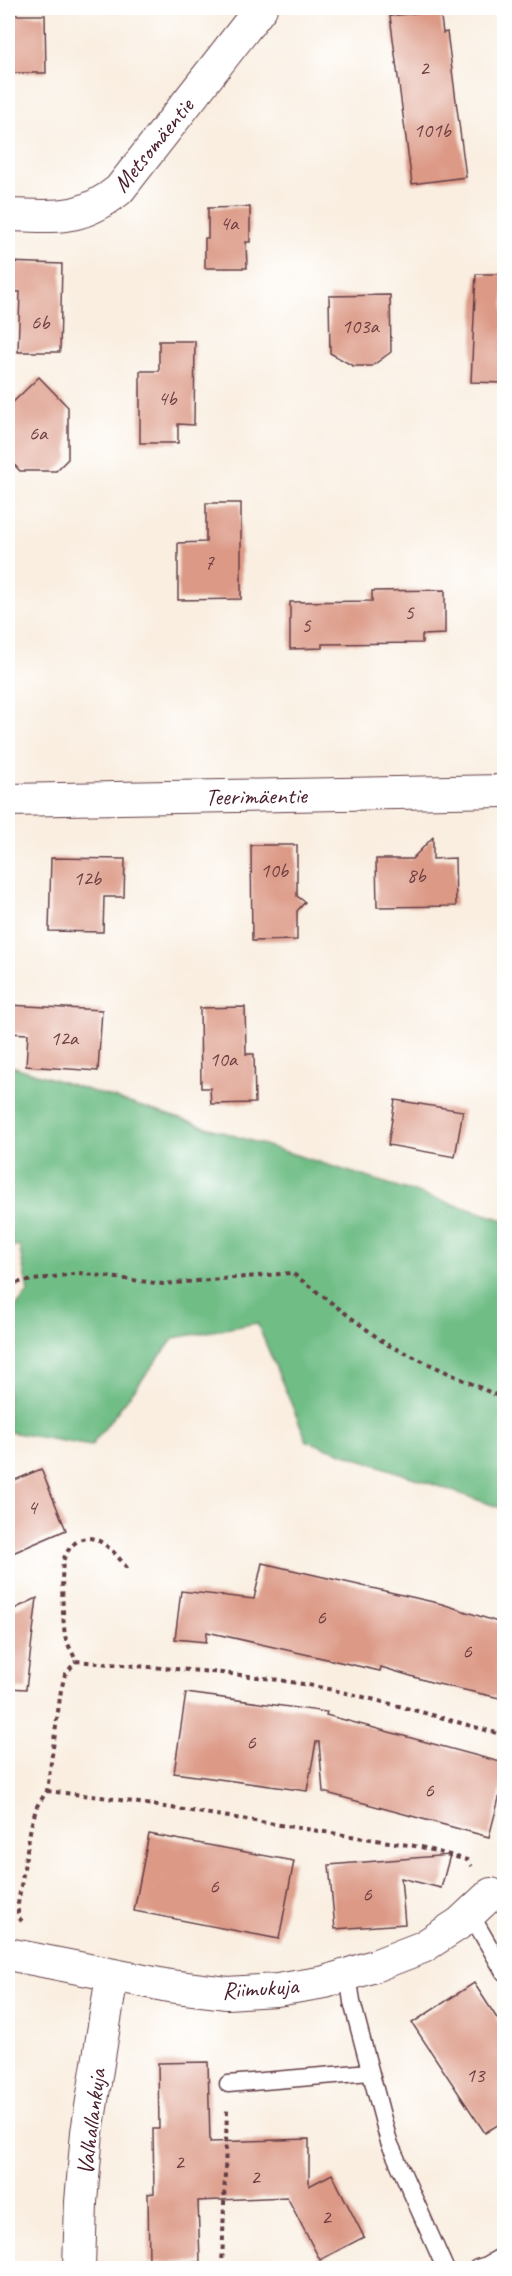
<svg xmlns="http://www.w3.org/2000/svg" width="512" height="2276" font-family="Caveat,sans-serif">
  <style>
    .forest { fill: #6fbd86; stroke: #5c6e58; stroke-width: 1.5 }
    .building { fill: #dc9985 }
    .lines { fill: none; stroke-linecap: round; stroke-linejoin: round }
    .lane-casing { stroke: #643e46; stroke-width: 19 }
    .street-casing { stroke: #643e46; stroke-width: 34 }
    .path { stroke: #643e46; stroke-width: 4; stroke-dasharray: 4.5 4.5; stroke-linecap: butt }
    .lane { stroke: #fff; stroke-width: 16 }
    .street { stroke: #fff; stroke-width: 32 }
    .labels { text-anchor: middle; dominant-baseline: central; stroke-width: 5; stroke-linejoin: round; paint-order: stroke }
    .number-label { font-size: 21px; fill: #6e3e42 }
    .street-label { font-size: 24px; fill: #4a1f2b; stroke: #fff }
  </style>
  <rect width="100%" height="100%" fill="#fff"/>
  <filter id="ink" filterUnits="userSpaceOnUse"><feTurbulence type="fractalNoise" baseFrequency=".0167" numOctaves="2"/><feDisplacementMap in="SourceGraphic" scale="12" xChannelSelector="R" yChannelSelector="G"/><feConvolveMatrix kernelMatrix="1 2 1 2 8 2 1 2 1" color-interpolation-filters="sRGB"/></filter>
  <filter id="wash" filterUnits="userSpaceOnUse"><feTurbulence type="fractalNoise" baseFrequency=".008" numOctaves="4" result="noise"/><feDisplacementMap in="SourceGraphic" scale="24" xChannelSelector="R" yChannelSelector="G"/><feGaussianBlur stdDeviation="1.35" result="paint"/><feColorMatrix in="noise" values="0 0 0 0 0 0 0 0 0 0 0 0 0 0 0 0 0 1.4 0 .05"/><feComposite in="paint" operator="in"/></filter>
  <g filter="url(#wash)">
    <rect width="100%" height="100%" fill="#f9eee0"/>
    <!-- forest -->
    <polygon class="forest" points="8,1065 504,1220 504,1509 307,1441 257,1323 174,1338 91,1446 10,1432 8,1433 8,1317 28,1292 19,1245 8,1249"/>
    <g id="blocks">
      <!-- building -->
      <g class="building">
        <polygon points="440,10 443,33 447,32 466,177 412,184 390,16"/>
        <polygon points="10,15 45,15 46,73 10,73"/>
        <polygon points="250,207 250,242 246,242 247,268 205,268 205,238 208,238 208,208"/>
        <polygon points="8,262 62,264 60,352 18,352 20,292 8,291"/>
        <polygon points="476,274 504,274 504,383 471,382"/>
        <polygon points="390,295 391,352 372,366 353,366 330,353 329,296"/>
        <polygon points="159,341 195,341 194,425 178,424 178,443 140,443 140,371 159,371"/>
        <polygon points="39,377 68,407 68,459 56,471 20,471 8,458 8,407"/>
        <polygon points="206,503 241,503 241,599 178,600 178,543 206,542"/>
        <polygon points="445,590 445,634 422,635 422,643 322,644 322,648 290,649 290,602 372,601 372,591"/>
        <polygon points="433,837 433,859 455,858 456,906 377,907 376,859 412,859"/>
        <polygon points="251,845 297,845 297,896 305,902 297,911 297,940 252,941"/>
        <polygon points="51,858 125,859 124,897 104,897 103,932 49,931"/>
        <polygon points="8,1005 102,1010 98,1071 26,1066 28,1034 8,1033"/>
        <polygon points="245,1007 246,1054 254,1054 255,1103 211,1104 210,1088 201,1088 200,1008"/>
        <polygon points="395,1100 463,1111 455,1157 388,1145"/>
        <polygon points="41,1469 66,1530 8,1555 8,1483"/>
        <polygon points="262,1563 442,1604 504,1624 504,1699 434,1683 381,1667 380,1671 207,1632 206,1642 175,1639 181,1591 254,1599"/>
        <polygon points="37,1598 26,1689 8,1688 8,1612"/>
        <polygon points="186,1693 327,1712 326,1715 504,1763 504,1779 489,1837 323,1792 319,1742 316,1742 307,1791 174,1773"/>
        <polygon points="149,1834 294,1861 279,1939 134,1911"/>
        <polygon points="450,1855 441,1888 401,1878 405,1924 335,1929 329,1865"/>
        <polygon points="474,1983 504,2029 504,2121 485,2133 412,2023"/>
        <polygon points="208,2062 210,2142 309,2139 309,2186 332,2174 364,2237 320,2260 287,2197 198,2201 200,2262 149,2263 148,2194 154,2193 153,2129 159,2129 158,2063"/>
      </g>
    </g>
  </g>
  <g filter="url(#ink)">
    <use href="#blocks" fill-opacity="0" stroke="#643e46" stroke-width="1.5"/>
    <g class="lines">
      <defs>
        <g id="lane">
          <polyline points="470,1913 504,1972"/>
          <polyline points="348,1974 352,2002 389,2142 445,2268"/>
          <polyline points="228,2084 370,2072"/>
          <polyline points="477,2268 487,2265 504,2255"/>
        </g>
        <g id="street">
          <path d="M8,215C56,216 79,222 119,190L261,8"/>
          <polyline points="8,800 504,791"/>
          <polyline points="8,1954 169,1986 227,1993 277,1990 325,1982 374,1966 423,1947 460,1923 491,1894"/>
          <polyline points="79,2268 81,2202 87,2132 112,1976"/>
        </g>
      </defs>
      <!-- lane casing -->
      <use href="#lane" class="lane-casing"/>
      <!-- street casing -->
      <use href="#street" class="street-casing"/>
      <!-- path -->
      <g class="path">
        <polyline points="8,1284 79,1273 163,1284 292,1273 386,1344 498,1396 504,1396"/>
        <path d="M127,1568C116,1554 95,1527 75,1543C69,1548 65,1554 63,1562C61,1576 63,1622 65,1636C67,1644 73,1653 76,1661C148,1668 220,1670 291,1682C363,1694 434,1716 504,1735"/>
        <polyline points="47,1791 101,1797 421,1847 467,1860 471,1866"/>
        <polyline points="22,1921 18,1917 18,1904 31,1826 37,1806 47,1791 61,1690 65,1675 76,1661"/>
        <polyline points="222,2268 227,2110"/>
      </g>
      <!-- lane -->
      <use href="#lane" class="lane"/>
      <!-- street -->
      <use href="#street" class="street"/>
    </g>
  </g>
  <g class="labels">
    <!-- number labels -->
    <g class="number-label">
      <text x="424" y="68">2</text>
      <text x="432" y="130">101b</text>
      <text x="229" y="223">4a</text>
      <text x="40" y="322">6b</text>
      <text x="360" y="326">103a</text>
      <text x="167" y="398">4b</text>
      <text x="38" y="433">6a</text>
      <text x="209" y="562">7</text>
      <text x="409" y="612">5</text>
      <text x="306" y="625">5</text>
      <text x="274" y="870">10b</text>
      <text x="416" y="875">8b</text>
      <text x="87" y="878">12b</text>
      <text x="64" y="1038">12a</text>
      <text x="223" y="1059">10a</text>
      <text x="32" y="1507">4</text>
      <text x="321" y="1617">6</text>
      <text x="467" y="1651">6</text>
      <text x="251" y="1742">6</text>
      <text x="429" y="1790">6</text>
      <text x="214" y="1886">6</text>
      <text x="367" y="1894">6</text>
      <text x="475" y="2075">13</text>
      <text x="179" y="2162">2</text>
      <text x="255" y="2177">2</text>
      <text x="326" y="2217">2</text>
    </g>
    <!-- street labels -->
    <g class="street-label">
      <text transform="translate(153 145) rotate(-51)">Metsomäentie</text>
      <text transform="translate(256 796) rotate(-1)">Teerimäentie</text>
      <text transform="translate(260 1988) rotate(-4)">Riimukuja</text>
      <text transform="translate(91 2122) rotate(-83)">Valhallankuja</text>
    </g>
  </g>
  <!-- margin -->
  <rect width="512" height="2276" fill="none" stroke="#fff" stroke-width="30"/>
</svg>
